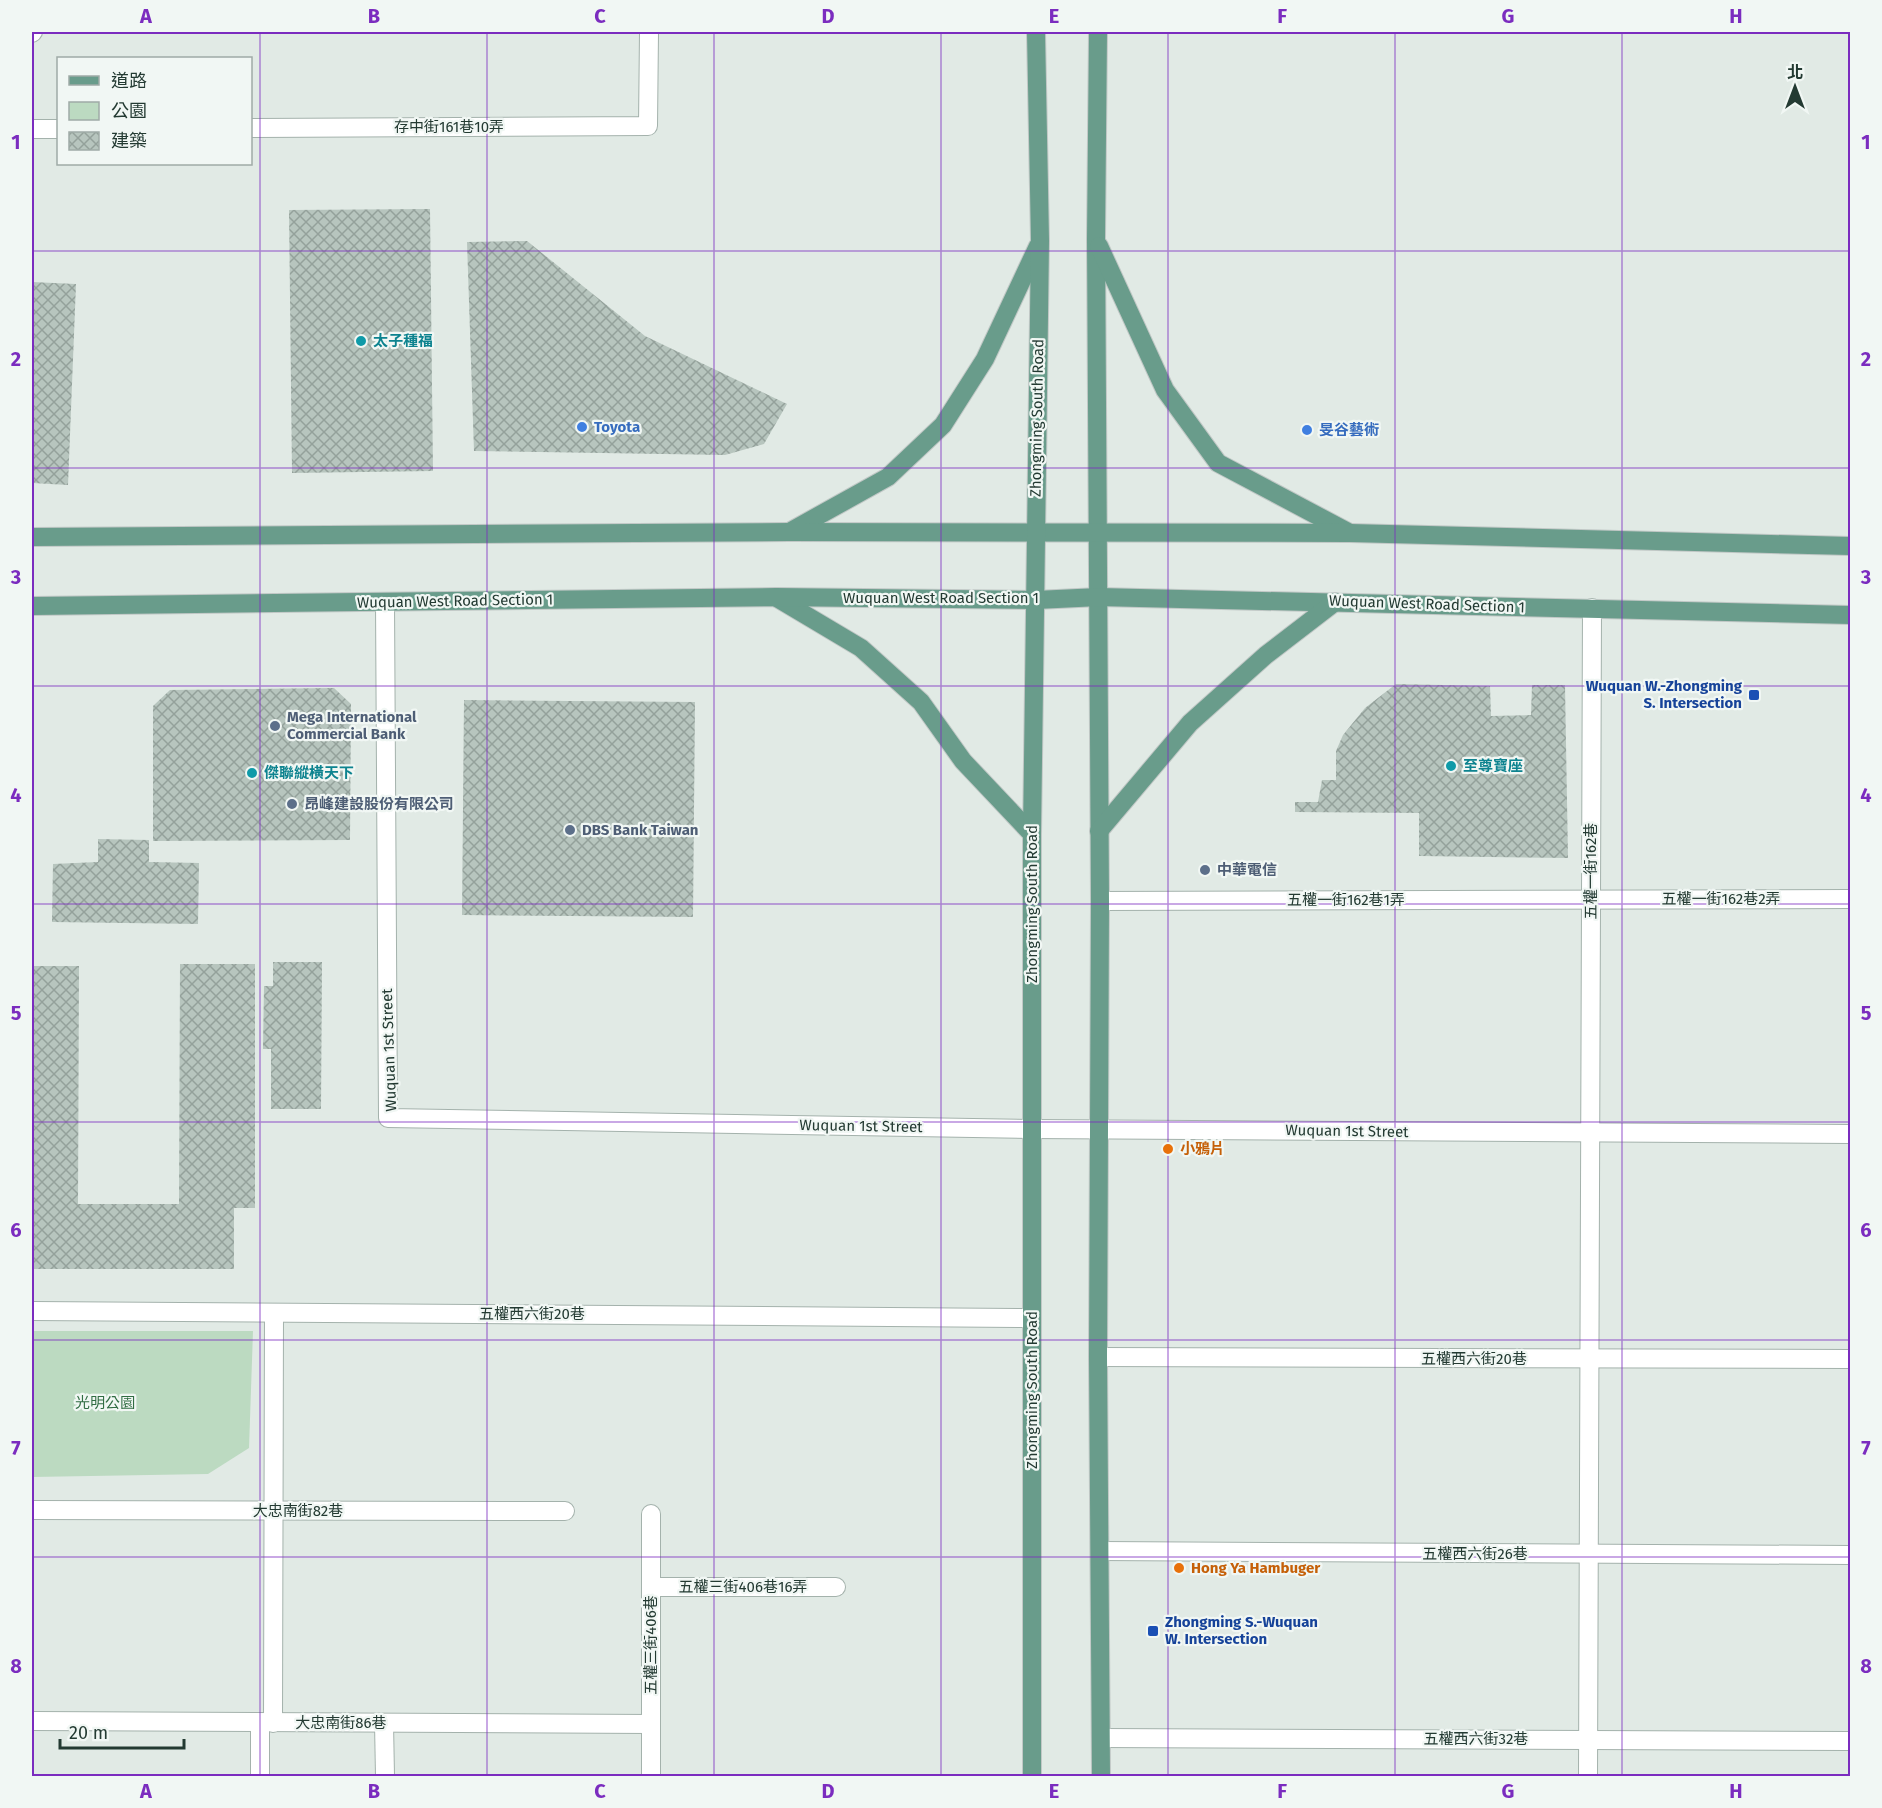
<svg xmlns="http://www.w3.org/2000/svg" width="1882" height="1808" font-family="'Fira Sans','Noto Sans TC',sans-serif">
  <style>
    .green { fill: #bcdac1 }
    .building { fill: url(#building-cross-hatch) }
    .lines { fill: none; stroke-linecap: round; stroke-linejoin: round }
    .minor-casing { stroke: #a4b2ac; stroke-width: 20 }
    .major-casing { stroke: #c1c8c6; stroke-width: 20 }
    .minor { stroke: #fff; stroke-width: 18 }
    .major { stroke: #699c8b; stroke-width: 18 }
    .grid { fill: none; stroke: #7b2cbf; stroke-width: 1.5; stroke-opacity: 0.55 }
    .culture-dot { fill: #0f9aa8; stroke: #f1f7f4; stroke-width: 2 }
    .shop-dot { fill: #3f7fe0; stroke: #f1f7f4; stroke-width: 2 }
    .transit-dot { fill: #1a4fb4; stroke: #f1f7f4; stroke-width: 2 }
    .service-dot { fill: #5c6f8a; stroke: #f1f7f4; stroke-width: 2 }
    .food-dot { fill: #e8710a; stroke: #f1f7f4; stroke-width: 2 }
    .labels { text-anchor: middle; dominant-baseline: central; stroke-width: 4.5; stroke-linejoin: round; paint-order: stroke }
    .street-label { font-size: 15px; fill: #233a32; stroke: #f1f7f4 }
    .culture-label { font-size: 15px; font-weight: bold; fill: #0d838f; stroke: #f1f7f4; text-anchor: start }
    .shop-label { font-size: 15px; font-weight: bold; fill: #366cbe; stroke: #f1f7f4; text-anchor: start }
    .transit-label { font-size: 15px; font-weight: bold; fill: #164399; stroke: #f1f7f4; text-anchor: end }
    .service-label { font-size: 15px; font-weight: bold; fill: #4e5e75; stroke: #f1f7f4; text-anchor: start }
    .food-label { font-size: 15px; font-weight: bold; fill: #c56008; stroke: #f1f7f4; text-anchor: start }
    .park-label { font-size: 15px; fill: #316d43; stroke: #f1f7f4 }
    .neatline { fill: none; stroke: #7b2cbf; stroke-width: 2 }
    .grid-label { font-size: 20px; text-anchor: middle; font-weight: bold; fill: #7b2cbf }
  </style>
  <defs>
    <pattern id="building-cross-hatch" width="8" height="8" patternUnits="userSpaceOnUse" patternTransform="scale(1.5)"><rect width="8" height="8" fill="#b7c5be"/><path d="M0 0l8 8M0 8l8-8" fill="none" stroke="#94a19b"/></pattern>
  </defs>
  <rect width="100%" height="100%" fill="#e1eae5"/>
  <!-- green -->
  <polygon class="green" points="32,1331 253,1331 249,1448 208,1474 32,1477"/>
  <!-- building -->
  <g class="building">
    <polygon points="430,209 433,471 292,473 289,210"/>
    <polygon points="527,241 645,336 787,404 764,444 725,455 474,451 467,242"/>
    <polygon points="32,282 76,284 68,485 32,483"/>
    <polygon points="1396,684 1490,686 1491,716 1531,715 1532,685 1565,685 1568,858 1419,856 1419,813 1295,812 1295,802 1318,802 1322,780 1336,780 1336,751 1343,735 1365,708"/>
    <polygon points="334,688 351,704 350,840 153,841 153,706 170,690"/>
    <polygon points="464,700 695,702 693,917 462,915"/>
    <polygon points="98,839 149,840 149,862 199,863 198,924 52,922 53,864 98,862"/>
    <polygon points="273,962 322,962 321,1109 271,1109 271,1049 263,1049 264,986 273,986"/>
    <polygon points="180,964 255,964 255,1208 234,1208 234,1269 32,1269 32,966 79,966 78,1204 179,1204"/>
  </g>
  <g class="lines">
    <defs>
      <g id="minor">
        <polyline points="32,33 33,32"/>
        <polyline points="250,128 648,126 649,32"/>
        <polyline points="32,129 58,129"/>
        <polyline points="385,602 388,1118 1032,1129 1850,1134"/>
        <polyline points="1100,901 1850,899"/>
        <polyline points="32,1311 1032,1318"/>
        <polyline points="1098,1357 1850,1359"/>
        <polyline points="32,1510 565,1511"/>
        <polyline points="1100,1551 1850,1555"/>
        <polyline points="651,1587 836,1587"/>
        <polyline points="32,1721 651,1724"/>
        <polyline points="260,1723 260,1776"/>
        <polyline points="273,1723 274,1313"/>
        <polyline points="384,1723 385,1776"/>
        <polyline points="1101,1738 1850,1741"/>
        <polyline points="651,1776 651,1514"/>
        <polyline points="1588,1776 1592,608"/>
      </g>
      <g id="major">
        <polyline points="1098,32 1096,239 1100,901 1098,1357 1101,1776"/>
        <polyline points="1099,246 1165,390 1218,463 1348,532"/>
        <polyline points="791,531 888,477 943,425 985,359 1038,246"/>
        <polyline points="32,537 789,532 1350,533 1850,546"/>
        <polyline points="777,598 861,648 921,702 963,761 1032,834"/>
        <polyline points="32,606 776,597 1036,600 1099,597 1850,615"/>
        <polyline points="1099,831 1190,723 1266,655 1335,602"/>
        <polyline points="1032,1776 1032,834 1040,241 1036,32"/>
      </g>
    </defs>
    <!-- minor casing -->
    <use href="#minor" class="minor-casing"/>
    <!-- major casing -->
    <use href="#major" class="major-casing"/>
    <!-- minor -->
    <use href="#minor" class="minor"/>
    <!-- major -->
    <use href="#major" class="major"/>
  </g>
  <!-- grid -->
  <path class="grid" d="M260,32V1776M487,32V1776M714,32V1776M941,32V1776M1168,32V1776M1395,32V1776M1622,32V1776M32,251H1850M32,468H1850M32,686H1850M32,904H1850M32,1122H1850M32,1340H1850M32,1557H1850"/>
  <!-- markers -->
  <g class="culture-dot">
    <circle cx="361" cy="341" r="6"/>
    <circle cx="1451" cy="766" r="6"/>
    <circle cx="252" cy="773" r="6"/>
  </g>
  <g class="shop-dot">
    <circle cx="582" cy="427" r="6"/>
    <circle cx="1307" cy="430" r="6"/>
  </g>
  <g class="transit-dot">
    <rect x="1748" y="689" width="12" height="12" rx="3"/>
    <rect x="1147" y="1625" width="12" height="12" rx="3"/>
  </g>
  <g class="service-dot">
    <circle cx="275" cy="726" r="6"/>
    <circle cx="292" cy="804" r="6"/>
    <circle cx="570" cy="830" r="6"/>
    <circle cx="1205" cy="870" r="6"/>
  </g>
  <g class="food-dot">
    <circle cx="1168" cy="1149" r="6"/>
    <circle cx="1179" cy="1568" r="6"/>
  </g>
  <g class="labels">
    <!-- street labels -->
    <g class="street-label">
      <text x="449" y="127">存中街161巷10弄</text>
      <text transform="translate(1037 418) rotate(-89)">Zhongming South Road</text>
      <text x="941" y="598">Wuquan West Road Section 1</text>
      <text transform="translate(455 601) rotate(-1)">Wuquan West Road Section 1</text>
      <text transform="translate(1427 604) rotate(2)">Wuquan West Road Section 1</text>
      <text transform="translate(1591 871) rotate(-90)">五權一街162巷</text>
      <text x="1721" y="899">五權一街162巷2弄</text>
      <text x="1346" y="900">五權一街162巷1弄</text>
      <text transform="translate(1032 904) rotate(-90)">Zhongming South Road</text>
      <text transform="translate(389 1050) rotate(-92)">Wuquan 1st Street</text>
      <text transform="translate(861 1126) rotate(1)">Wuquan 1st Street</text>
      <text transform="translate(1347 1131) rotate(1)">Wuquan 1st Street</text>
      <text x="532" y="1314">五權西六街20巷</text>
      <text x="1474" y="1359">五權西六街20巷</text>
      <text transform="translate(1032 1390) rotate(-90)">Zhongming South Road</text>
      <text x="298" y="1511">大忠南街82巷</text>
      <text x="1475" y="1554">五權西六街26巷</text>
      <text x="743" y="1587">五權三街406巷16弄</text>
      <text transform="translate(651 1645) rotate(-90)">五權三街406巷</text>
      <text x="341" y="1723">大忠南街86巷</text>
      <text x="1476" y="1739">五權西六街32巷</text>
    </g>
    <!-- culture labels -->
    <g class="culture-label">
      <text x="373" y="341">太子種福</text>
      <text x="1463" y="766">至尊寶座</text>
      <text x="264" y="773">傑聯縱橫天下</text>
    </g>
    <!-- shop labels -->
    <g class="shop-label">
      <text x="594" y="427">Toyota</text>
      <text x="1319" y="430">旻谷藝術</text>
    </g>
    <!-- transit labels -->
    <g class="transit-label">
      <text x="1742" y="686">Wuquan W.-Zhongming<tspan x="1742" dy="17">S. Intersection</tspan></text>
      <text x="1165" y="1622" text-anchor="start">Zhongming S.-Wuquan<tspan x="1165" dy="17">W. Intersection</tspan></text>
    </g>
    <!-- service labels -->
    <g class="service-label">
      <text x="287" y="717">Mega International<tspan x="287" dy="17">Commercial Bank</tspan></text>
      <text x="304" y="804">昂峰建設股份有限公司</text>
      <text x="582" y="830">DBS Bank Taiwan</text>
      <text x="1217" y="870">中華電信</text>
    </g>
    <!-- food labels -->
    <g class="food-label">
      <text x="1180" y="1149">小鴉片</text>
      <text x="1191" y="1568">Hong Ya Hambuger</text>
    </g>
    <!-- park labels -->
    <g class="park-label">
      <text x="105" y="1403">光明公園</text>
    </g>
  </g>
  <!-- border -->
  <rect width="1882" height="1808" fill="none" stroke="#f1f7f4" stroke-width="66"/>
  <!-- legend -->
  <rect x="57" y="57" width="195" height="108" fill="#f1f7f4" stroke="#9faba6" stroke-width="1.5"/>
  <rect x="69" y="76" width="30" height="9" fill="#699c8b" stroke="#9faba6" stroke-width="1.5"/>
  <text x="111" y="87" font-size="18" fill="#233a32">道路</text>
  <rect x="69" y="102" width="30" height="18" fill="#bcdac1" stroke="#9faba6" stroke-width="1.5"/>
  <text x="111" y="117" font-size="18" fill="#233a32">公園</text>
  <rect x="69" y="132" width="30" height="18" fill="url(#building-cross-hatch)" stroke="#9faba6" stroke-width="1.5"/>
  <text x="111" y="147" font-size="18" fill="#233a32">建築</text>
  <!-- north arrow -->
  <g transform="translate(1795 87)" stroke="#f1f7f4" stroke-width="4.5" paint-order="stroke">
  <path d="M0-4.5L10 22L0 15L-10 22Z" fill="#233a32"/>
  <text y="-9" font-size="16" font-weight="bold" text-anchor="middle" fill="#233a32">北</text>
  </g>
  <!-- scale -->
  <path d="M60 1739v9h124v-9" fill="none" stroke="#233a32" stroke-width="3"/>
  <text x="69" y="1739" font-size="18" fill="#233a32" stroke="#f1f7f4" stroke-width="4.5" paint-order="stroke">20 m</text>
  <rect x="33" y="33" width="1816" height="1742" class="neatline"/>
  <g class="grid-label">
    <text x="146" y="23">A</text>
    <text x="374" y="23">B</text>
    <text x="600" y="23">C</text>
    <text x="828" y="23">D</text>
    <text x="1054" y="23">E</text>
    <text x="1282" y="23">F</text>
    <text x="1508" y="23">G</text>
    <text x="1736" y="23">H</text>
    <text x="16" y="149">1</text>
    <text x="1866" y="149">1</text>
    <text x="16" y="366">2</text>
    <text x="1866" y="366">2</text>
    <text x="16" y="584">3</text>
    <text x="1866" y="584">3</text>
    <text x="16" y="802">4</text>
    <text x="1866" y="802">4</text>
    <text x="16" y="1020">5</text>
    <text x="1866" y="1020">5</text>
    <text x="16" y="1237">6</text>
    <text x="1866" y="1237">6</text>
    <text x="16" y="1455">7</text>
    <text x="1866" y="1455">7</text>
    <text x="16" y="1673">8</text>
    <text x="1866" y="1673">8</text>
    <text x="146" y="1798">A</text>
    <text x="374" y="1798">B</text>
    <text x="600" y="1798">C</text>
    <text x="828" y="1798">D</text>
    <text x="1054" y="1798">E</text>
    <text x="1282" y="1798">F</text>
    <text x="1508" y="1798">G</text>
    <text x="1736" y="1798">H</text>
  </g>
</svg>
